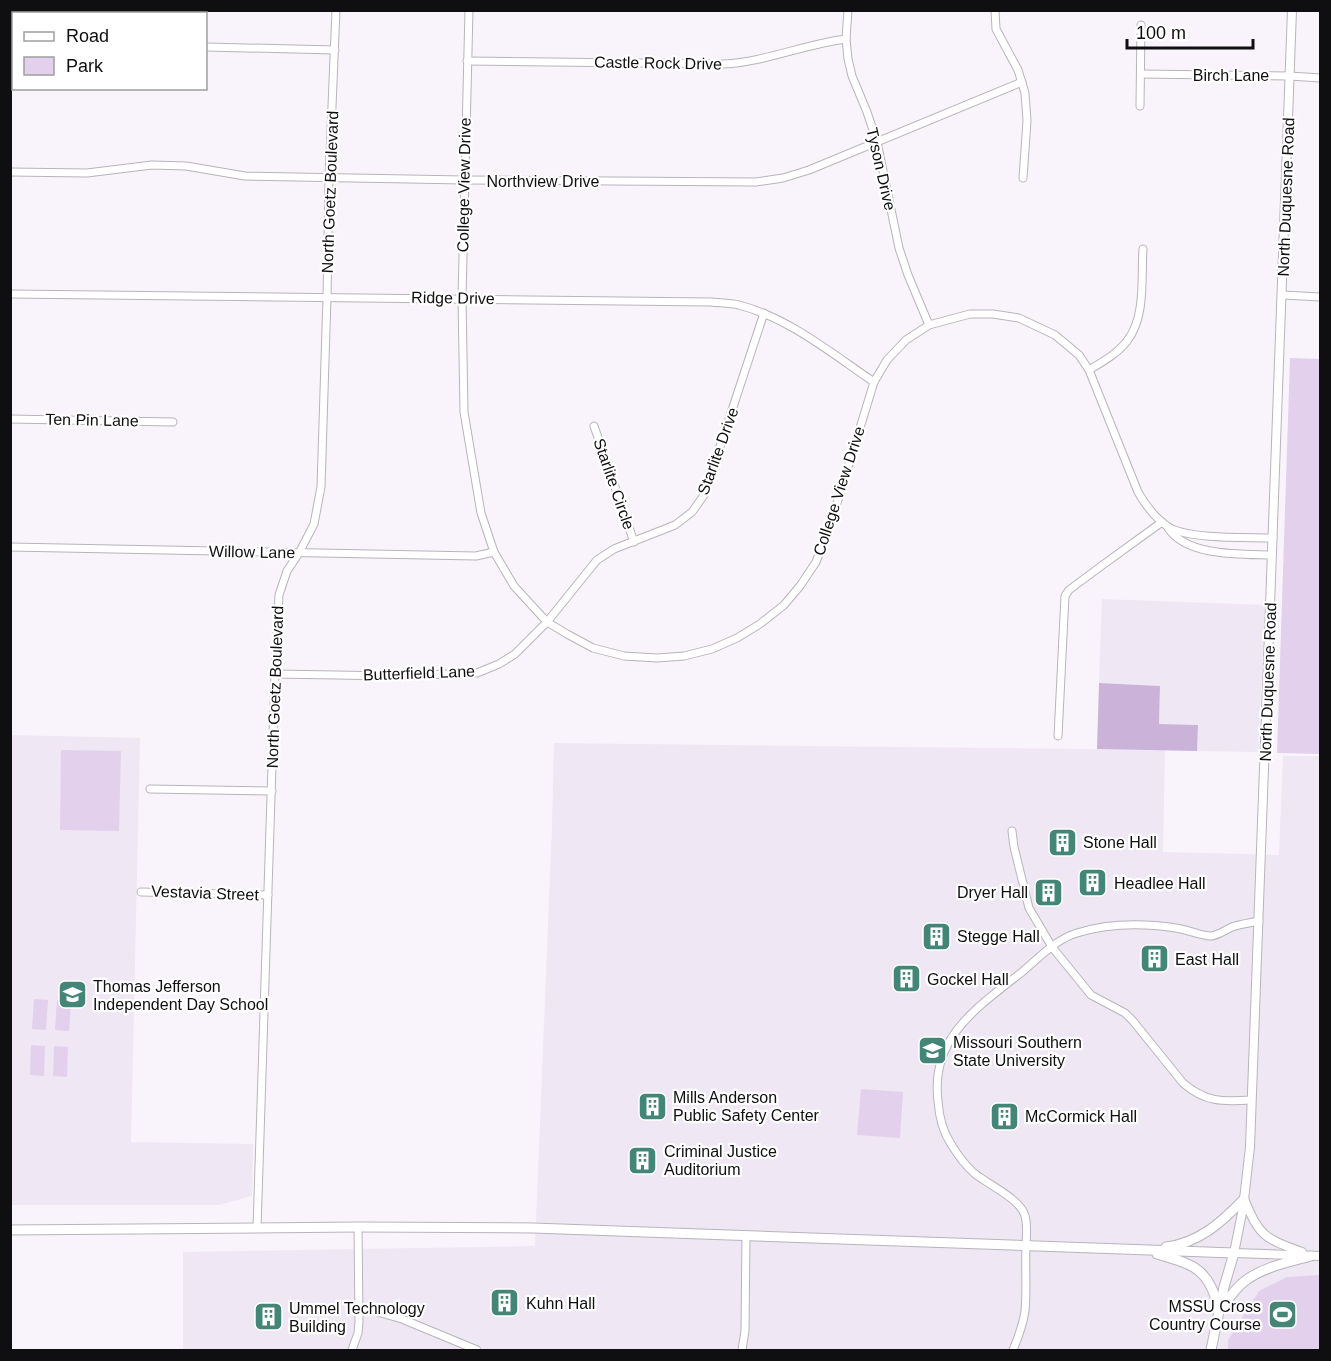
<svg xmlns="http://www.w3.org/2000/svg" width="1331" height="1361" font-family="Helvetica,sans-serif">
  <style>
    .built { fill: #efe7f4 }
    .green { fill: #e3d0ed }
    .forest { fill: #cbb2d8 }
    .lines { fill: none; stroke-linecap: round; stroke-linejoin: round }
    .minor-casing { stroke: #b8b4bb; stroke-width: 9 }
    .tertiary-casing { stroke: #b8b4bb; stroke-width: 10 }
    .secondary-casing { stroke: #b8b4bb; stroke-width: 11 }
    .minor { stroke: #fff; stroke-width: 7 }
    .tertiary { stroke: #fff; stroke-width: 8 }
    .secondary { stroke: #fff; stroke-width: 9 }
    .labels { text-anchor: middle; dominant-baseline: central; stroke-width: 4.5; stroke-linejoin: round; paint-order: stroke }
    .street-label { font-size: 16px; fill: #0f0e10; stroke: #fff }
    .poi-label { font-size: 16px; fill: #0f0e10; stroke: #fff; text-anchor: start }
  </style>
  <rect width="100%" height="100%" fill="#f9f4fb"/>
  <!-- built -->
  <g class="built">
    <polygon points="1102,599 1265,605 1258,752 1197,751 1198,725 1159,724 1160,686 1099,683"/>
    <polygon points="11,735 140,738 131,1142 253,1144 252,1196 219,1205 11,1205"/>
    <polygon points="554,743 1165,750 1163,852 1279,855 1283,756 1320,756 1320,1350 183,1350 183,1252 535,1246 552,826"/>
  </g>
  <!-- green -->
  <g class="green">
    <polygon points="1290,358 1320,359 1320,754 1277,753"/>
    <polygon points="61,750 121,751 119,831 60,830"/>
    <polygon points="34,999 48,1000 46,1030 32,1029"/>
    <polygon points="57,1000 71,1001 69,1031 55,1030"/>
    <polygon points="31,1045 45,1046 44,1076 30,1075"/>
    <polygon points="54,1046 68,1047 67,1077 53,1076"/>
    <polygon points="861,1089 903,1092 900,1138 857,1135"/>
    <polygon points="1320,1275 1320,1350 1228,1350 1228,1340 1259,1291 1287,1277"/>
  </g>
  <!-- forest -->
  <polygon class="forest" points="1099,683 1160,686 1159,724 1198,725 1197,751 1097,749"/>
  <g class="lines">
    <defs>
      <g id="minor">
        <path d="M469,10L462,298L464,412L481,513L494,552L514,586L547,622L567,634L593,648L624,656L657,658L684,656L712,649L737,638L760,624L784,605L800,586L816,562L830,526L874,382L887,360L906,340L929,325L970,314H993L1019,318L1055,335L1079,355L1089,370L1138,492C1146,506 1157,521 1172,529C1194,539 1247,537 1273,538"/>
        <polyline points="848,10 846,39 848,59 852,76 867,112 877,142 899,248 908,275 929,325"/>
        <polyline points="995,10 996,29 1018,70 1025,93 1027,121 1023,178"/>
        <polyline points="10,44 14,44"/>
        <polyline points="206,47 335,50"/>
        <path d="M467,61L724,64C765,62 805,44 846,39"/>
        <polyline points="1141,74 1290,76 1320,78"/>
        <polyline points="1140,106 1141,25"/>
        <polyline points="10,172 87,173 152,165 186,166 245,176 464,180 756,182 783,178 809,170 1022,82"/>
        <path d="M10,294L711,302C720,303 730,303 739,305C789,318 831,353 874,382"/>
        <polyline points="1283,295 1320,297"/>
        <path d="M1089,370C1102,362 1117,354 1127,341C1146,317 1141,278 1143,249"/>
        <polyline points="10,419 173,422"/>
        <polyline points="594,426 634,542"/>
        <path d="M1168,528C1187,557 1242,554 1272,555"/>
        <polyline points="10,547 476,556 494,552"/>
        <polyline points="275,674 395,676 477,673 499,664 515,654 547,622 597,560 614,549 675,525 692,512 704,495 764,313"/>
        <polyline points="1058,736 1065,596 1069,590 1104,564 1162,522"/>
        <polyline points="150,789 272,791"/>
        <path d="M1012,831L1014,847L1029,908L1052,947L1091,995L1125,1013L1133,1021L1183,1083C1205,1102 1222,1102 1251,1100"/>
        <polyline points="141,892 268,895"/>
        <polyline points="257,1228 275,674 279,595 287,571 299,553 314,524 321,487 327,297 329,178 336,10"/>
        <polyline points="360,1307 402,1319 477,1350"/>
        <polyline points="352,1350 358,1333 359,1322 358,1227"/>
        <polyline points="742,1350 745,1331 746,1235"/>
        <path d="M1013,1350C1018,1338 1023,1325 1025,1311C1027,1290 1025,1269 1026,1248C1026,1237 1028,1226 1025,1216C1021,1199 987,1184 974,1173C965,1165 957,1154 951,1144C943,1132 939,1116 938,1101C930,1037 978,1007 1022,972C1039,958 1056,939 1077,933C1109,923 1143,923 1176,928C1185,929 1206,937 1211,936C1219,935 1225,930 1232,927C1241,924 1250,923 1259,921"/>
      </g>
      <g id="tertiary">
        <polyline points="1292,10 1250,1147 1243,1208 1234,1253 1320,1256"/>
        <path d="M1244,1199C1260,1237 1264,1238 1302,1252"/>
      </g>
      <g id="secondary">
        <polyline points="10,1230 358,1227 533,1228 1234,1253 1224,1287 1211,1350"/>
        <path d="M1166,1247C1199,1243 1222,1222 1244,1199"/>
        <path d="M1157,1254C1192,1264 1209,1268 1218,1307"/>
        <path d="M1221,1309C1228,1300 1235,1288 1245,1281C1263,1267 1289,1262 1311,1256"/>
      </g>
    </defs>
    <!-- minor casing -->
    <use href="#minor" class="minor-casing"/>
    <!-- tertiary casing -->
    <use href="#tertiary" class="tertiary-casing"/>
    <!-- secondary casing -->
    <use href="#secondary" class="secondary-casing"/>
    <!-- minor -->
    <use href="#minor" class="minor"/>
    <!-- tertiary -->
    <use href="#tertiary" class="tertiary"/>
    <!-- secondary -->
    <use href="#secondary" class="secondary"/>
  </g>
  <!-- icons -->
  <defs>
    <symbol id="building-square" viewBox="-11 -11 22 22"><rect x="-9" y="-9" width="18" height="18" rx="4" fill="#438678" stroke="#fff"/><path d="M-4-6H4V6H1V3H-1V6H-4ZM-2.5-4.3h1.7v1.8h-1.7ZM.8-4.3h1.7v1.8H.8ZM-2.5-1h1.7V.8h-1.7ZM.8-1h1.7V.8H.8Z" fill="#fff"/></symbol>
    <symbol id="school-square" viewBox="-11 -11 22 22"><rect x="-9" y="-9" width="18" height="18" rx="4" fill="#438678" stroke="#fff"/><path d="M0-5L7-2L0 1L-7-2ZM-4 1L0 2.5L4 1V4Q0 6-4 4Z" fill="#fff"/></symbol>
    <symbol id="university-square" viewBox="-11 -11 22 22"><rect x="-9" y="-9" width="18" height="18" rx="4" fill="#438678" stroke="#fff"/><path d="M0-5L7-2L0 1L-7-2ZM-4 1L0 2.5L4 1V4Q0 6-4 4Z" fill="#fff"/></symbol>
    <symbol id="stadium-square" viewBox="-11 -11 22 22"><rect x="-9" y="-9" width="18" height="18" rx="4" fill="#438678" stroke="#fff"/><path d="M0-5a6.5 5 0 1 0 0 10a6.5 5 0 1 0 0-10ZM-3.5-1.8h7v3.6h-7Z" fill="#fff"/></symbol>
  </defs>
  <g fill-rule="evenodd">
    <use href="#building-square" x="1046" y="826" width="33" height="33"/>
    <use href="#building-square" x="1076" y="866" width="33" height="33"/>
    <use href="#building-square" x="1032" y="876" width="33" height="33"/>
    <use href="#building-square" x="920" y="920" width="33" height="33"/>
    <use href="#building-square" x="1138" y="942" width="33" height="33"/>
    <use href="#building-square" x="890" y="962" width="33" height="33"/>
    <use href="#school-square" x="56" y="978" width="33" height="33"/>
    <use href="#university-square" x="916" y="1034" width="33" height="33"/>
    <use href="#building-square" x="636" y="1090" width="33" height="33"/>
    <use href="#building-square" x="988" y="1100" width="33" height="33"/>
    <use href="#building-square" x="626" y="1144" width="33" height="33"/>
    <use href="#building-square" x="488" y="1286" width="33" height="33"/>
    <use href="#stadium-square" x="1266" y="1298" width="33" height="33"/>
    <use href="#building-square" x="252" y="1300" width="33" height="33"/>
  </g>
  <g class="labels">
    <!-- street labels -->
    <g class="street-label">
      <text transform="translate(658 63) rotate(1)">Castle Rock Drive</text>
      <text x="1231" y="75">Birch Lane</text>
      <text transform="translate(881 169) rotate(77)">Tyson Drive</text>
      <text x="543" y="181">Northview Drive</text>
      <text transform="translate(464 185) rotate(-89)">College View Drive</text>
      <text transform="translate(330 192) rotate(-88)">North Goetz Boulevard</text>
      <text transform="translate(1286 197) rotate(-88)">North Duquesne Road</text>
      <text transform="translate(453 298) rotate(1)">Ridge Drive</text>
      <text transform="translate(92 420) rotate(1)">Ten Pin Lane</text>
      <text transform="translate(718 451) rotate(-70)">Starlite Drive</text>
      <text transform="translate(614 484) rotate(71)">Starlite Circle</text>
      <text transform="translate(839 491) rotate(-72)">College View Drive</text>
      <text transform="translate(252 552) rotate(1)">Willow Lane</text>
      <text transform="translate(419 673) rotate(-2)">Butterfield Lane</text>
      <text transform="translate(1268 682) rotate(-88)">North Duquesne Road</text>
      <text transform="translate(275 687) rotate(-88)">North Goetz Boulevard</text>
      <text transform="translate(205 893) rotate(2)">Vestavia Street</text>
    </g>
    <!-- poi labels -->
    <g class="poi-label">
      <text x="1083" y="842">Stone Hall</text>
      <text x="1114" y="883">Headlee Hall</text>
      <text x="1028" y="892" text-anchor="end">Dryer Hall</text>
      <text x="957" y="936">Stegge Hall</text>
      <text x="1175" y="959">East Hall</text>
      <text x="927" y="979">Gockel Hall</text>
      <text x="93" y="986">Thomas Jefferson<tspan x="93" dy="18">Independent Day School</tspan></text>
      <text x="953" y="1042">Missouri Southern<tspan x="953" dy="18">State University</tspan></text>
      <text x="673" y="1097">Mills Anderson<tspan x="673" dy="18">Public Safety Center</tspan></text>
      <text x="1025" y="1116">McCormick Hall</text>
      <text x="664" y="1151">Criminal Justice<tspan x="664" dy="18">Auditorium</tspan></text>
      <text x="526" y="1303">Kuhn Hall</text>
      <text x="1261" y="1306" text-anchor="end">MSSU Cross<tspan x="1261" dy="18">Country Course</tspan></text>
      <text x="289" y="1308">Ummel Technology<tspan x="289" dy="18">Building</tspan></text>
    </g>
  </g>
  <!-- border -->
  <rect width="1331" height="1361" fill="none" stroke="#0f0e10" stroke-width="24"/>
  <!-- legend -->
  <rect x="12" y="12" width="195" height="78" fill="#ffffff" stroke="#9f9f9f" stroke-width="1.5"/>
  <rect x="24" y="32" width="30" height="9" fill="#ffffff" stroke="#9f9f9f" stroke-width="1.5"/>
  <text x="66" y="42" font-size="18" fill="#0f0e10">Road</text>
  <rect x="24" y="57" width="30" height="18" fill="#e3d0ed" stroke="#9f9f9f" stroke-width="1.5"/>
  <text x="66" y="72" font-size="18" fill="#0f0e10">Park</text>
  <!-- scale -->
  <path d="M1127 39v9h126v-9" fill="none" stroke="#0f0e10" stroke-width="3"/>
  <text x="1136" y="39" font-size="18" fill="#0f0e10" stroke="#ffffff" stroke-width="4.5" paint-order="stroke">100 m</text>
</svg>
